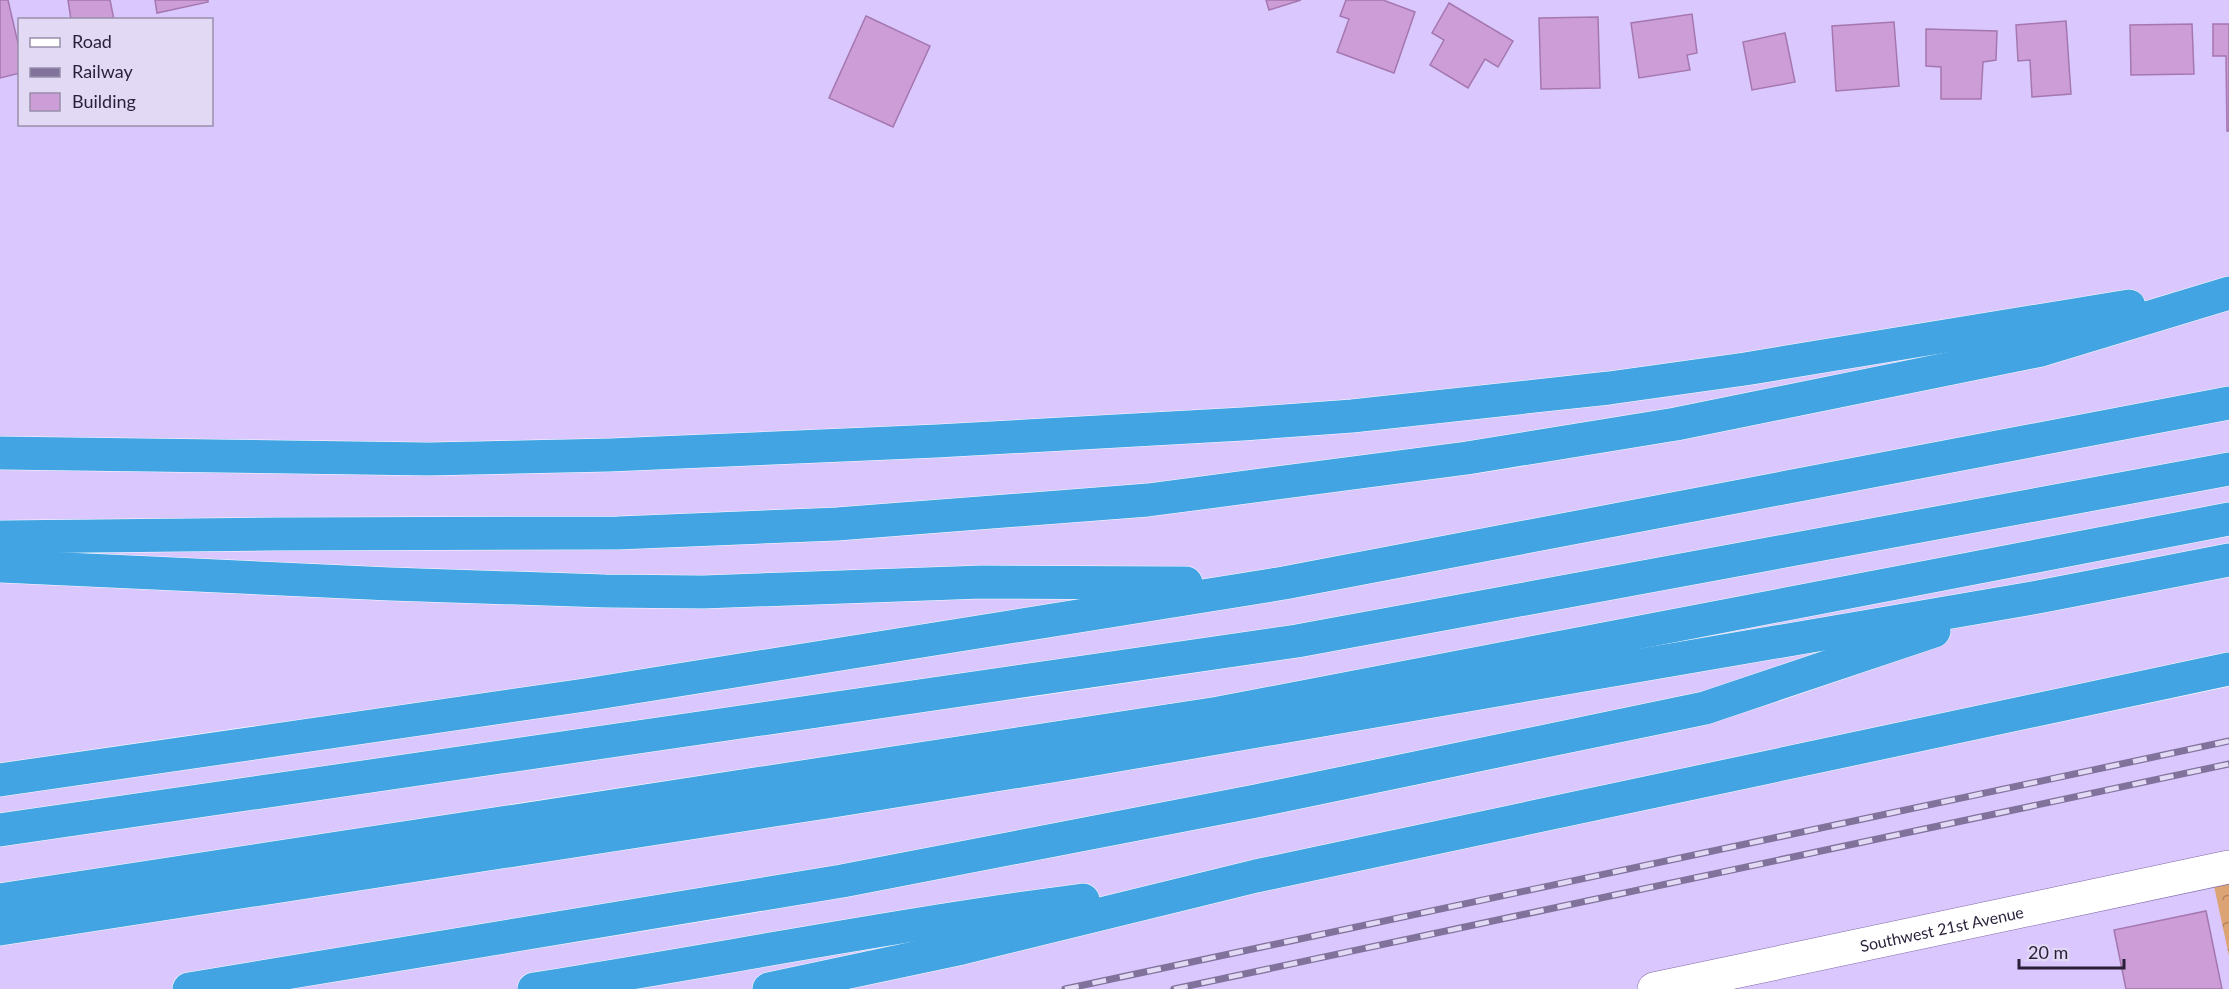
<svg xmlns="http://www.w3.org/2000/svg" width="2229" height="989" font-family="Lato,sans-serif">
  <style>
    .park { fill: url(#park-crowns) }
    .building { fill: #cd9dd7; stroke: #a577af; stroke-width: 1.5 }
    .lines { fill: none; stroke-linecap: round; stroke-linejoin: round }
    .minor-casing { stroke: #8069a7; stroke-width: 34 }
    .motorway-casing { stroke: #fff; stroke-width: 34 }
    .minor { stroke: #fff; stroke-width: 33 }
    .motorway { stroke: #42a4e3; stroke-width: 33 }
    .rail-casing { stroke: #80729b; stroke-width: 7 }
    .rail { stroke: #e2d9f5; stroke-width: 4.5; stroke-dasharray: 14; stroke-linecap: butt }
    .labels { text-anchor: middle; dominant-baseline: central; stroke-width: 4.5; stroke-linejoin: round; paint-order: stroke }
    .street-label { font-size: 16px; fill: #291f39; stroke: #e2d9f5 }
  </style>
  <defs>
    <pattern id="park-crowns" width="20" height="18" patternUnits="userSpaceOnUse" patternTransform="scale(1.5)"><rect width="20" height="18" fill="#dca374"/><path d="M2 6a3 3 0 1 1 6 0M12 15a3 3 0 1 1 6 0" fill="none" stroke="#b28460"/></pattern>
  </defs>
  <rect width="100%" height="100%" fill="#d9c7fe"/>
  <!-- park -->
  <polygon class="park" points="2229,883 2229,956 2214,886"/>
  <!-- building -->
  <g class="building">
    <polygon points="0,0 8,0 20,52 20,73 0,78"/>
    <polygon points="68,0 110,0 114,20 71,20"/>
    <polygon points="155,0 208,0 208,2 157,13"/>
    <polygon points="1266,0 1301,0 1269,10"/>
    <polygon points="1346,0 1383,0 1415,12 1394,73 1337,52 1349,19 1340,16"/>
    <polygon points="1449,3 1513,41 1498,67 1485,59 1468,88 1430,65 1444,40 1432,33"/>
    <polygon points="1692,14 1697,53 1687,55 1690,70 1639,78 1631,23"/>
    <polygon points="866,16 930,46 893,127 829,98"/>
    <polygon points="1598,17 1600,88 1541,89 1539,18"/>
    <polygon points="2066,21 2071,94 2032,97 2030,60 2018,61 2016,25"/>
    <polygon points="1894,22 1899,86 1836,91 1832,26"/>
    <polygon points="2192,24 2194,74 2131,75 2130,25"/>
    <polygon points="2213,24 2229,24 2229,131 2227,131 2226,56 2213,56"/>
    <polygon points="1926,29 1997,31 1996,60 1983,62 1981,99 1941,99 1941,67 1926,66"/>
    <polygon points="1785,33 1795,82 1752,90 1743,42"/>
    <polygon points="2206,911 2222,989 2126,989 2114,930"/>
  </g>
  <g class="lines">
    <defs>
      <g id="minor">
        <path id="s1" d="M1654,989L2229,867"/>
      </g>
      <g id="motorway">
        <polyline points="0,453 429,459 610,455 937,441 1243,424 1352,416 1609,388 1745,369 2129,306"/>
        <polyline points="0,537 275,534 618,533 837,524 1148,500 1467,458 1676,424 2041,350 2229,293"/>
        <polyline points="0,566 390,584 605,591 703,592 982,582 1186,583"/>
        <polyline points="0,780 585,695 1284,583 2229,403"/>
        <polyline points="0,830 1297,641 2229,469"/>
        <polyline points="0,900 1219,713 2229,519"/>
        <polyline points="0,929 833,801 1089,760 2038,597 2229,560"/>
        <polyline points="189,989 842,881 1256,801 1705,708 1934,631"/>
        <path d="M534,989C717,960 899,924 1083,900"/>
        <polyline points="769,989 962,948 1256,876 2229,669"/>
      </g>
    </defs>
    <!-- minor casing -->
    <use href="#minor" class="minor-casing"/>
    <!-- motorway casing -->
    <use href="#motorway" class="motorway-casing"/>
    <!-- minor -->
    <use href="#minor" class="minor"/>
    <!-- motorway -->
    <use href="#motorway" class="motorway"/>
    <defs>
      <g id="rail">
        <polyline points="1065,989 2229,741"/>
        <polyline points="1174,989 2229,764"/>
      </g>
    </defs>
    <!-- rail casing -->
    <use href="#rail" class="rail-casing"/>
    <!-- rail -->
    <use href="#rail" class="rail"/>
  </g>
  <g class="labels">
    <!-- street labels -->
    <g class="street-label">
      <text stroke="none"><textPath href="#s1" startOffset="294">Southwest 21st Avenue</textPath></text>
    </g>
  </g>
  <!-- legend -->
  <rect x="18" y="18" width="195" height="108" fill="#e2d9f5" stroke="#988faa" stroke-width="1.5"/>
  <rect x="30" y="38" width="30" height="9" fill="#ffffff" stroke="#988faa" stroke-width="1.5"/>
  <text x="72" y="48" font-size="18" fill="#291f39">Road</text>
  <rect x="30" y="68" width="30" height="9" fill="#80729b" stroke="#988faa" stroke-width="1.5"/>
  <text x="72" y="78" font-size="18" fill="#291f39">Railway</text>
  <rect x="30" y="93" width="30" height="18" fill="#cd9dd7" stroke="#988faa" stroke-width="1.5"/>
  <text x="72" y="108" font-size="18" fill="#291f39">Building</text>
  <!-- scale -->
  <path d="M2019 959v9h105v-9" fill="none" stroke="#291f39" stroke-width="3"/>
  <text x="2028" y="959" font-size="18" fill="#291f39" stroke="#e2d9f5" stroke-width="4.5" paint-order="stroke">20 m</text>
</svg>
